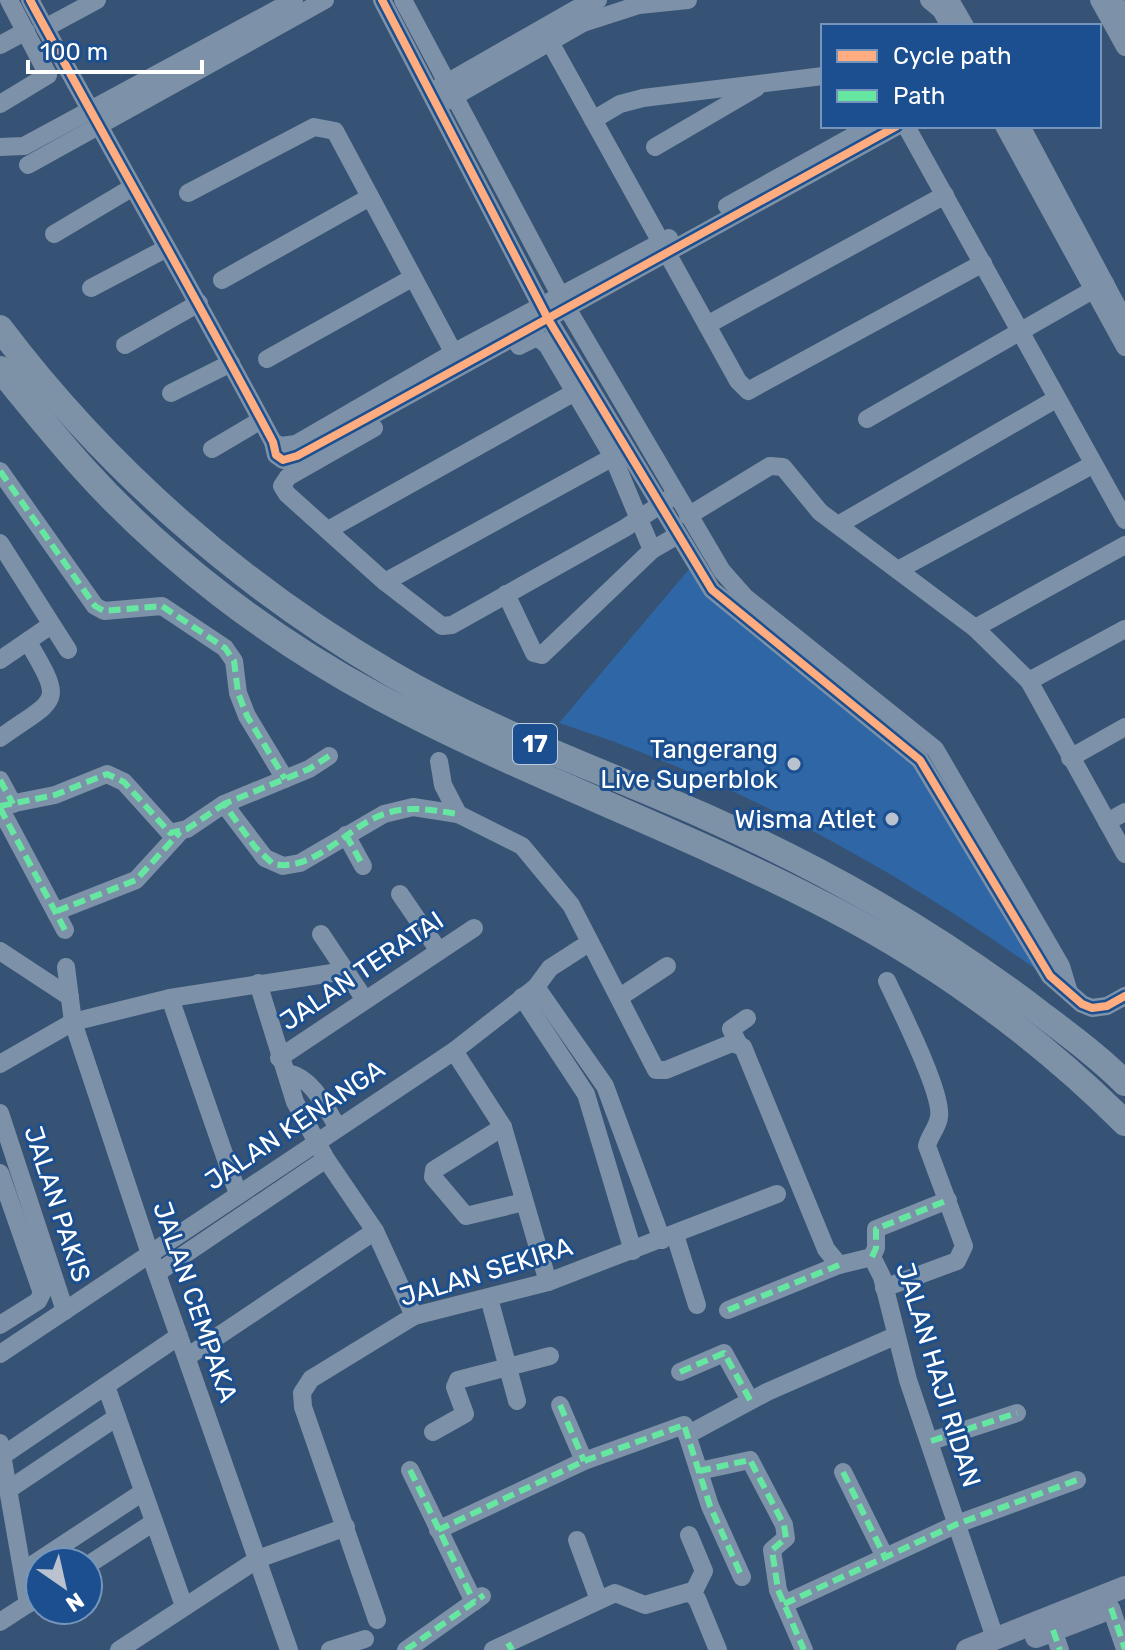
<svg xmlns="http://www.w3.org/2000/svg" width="1125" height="1650" font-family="Rubik,sans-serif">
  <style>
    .garden { fill: #2f66a5 }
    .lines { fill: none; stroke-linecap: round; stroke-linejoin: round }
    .minor { stroke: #7d92a8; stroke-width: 18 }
    .major { stroke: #7d8ea7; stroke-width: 22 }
    .highway { stroke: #7e92a7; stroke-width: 26 }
    .quiet { stroke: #66e7a1; stroke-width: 6; stroke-dasharray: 12 6; stroke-linecap: butt }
    .cycleway-casing { stroke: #1b4f8f; stroke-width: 13 }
    .cycleway { stroke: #ffac80; stroke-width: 8 }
    .poi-dot { fill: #b9c2ce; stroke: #1b4f8f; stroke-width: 3 }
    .labels { text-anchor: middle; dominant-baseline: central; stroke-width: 6; stroke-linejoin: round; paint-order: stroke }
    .shield { fill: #1b4f8f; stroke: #bbcadd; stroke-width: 2 }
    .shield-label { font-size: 24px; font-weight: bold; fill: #fff }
    .poi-label { font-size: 26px; fill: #fff; stroke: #1b4f8f; text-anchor: end }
    .street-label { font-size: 26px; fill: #fff; stroke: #1b4f8f }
  </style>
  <rect width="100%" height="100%" fill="#365274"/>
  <!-- garden -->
  <path class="garden" d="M690,568L901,746L1044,975C896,869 733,779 559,723Z"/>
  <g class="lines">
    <!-- minor -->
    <g class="minor">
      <path d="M30,0C110,148 194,293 273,442L276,455L283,460L297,456L367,418L897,126"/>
      <polyline points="382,0 548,319 712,590 920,760 1050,976 1082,1004 1092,1008 1107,1006 1125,996"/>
      <polyline points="403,0 567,308 722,571 745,597 935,749 1061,966 1068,989"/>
      <polyline points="929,0 941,10 950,26"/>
      <polyline points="950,0 965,26"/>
      <polyline points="1099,0 1125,47"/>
      <polyline points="1114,0 1125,20"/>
      <polyline points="45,28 97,0"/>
      <polyline points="550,42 738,381 748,391 983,263"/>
      <polyline points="0,45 26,31"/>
      <polyline points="436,89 576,9 598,0"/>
      <polyline points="443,103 583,23 639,5 688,0"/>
      <polyline points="0,104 48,75 9,0"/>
      <polyline points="593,120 620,104 643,98 823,76"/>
      <polyline points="906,126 1125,520"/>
      <polyline points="1004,126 1125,347"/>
      <polyline points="1021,126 1125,321"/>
      <polyline points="0,147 24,146 294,0"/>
      <polyline points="655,147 756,88"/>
      <polyline points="28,165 325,0"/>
      <polyline points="188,193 314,127 335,131 458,361"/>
      <polyline points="727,206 871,126"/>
      <polyline points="54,234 133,187"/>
      <polyline points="222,280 370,197"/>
      <polyline points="91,288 165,249"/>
      <polyline points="707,325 945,195"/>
      <polyline points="125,345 199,303"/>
      <polyline points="519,346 537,337 547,345 613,457 652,550"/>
      <polyline points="267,359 412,278"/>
      <polyline points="171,393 231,363"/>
      <polyline points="867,419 1105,283"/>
      <polyline points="374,428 288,477 282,486 287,494 385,582 442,626 452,625 625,528 669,499"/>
      <polyline points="273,442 281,446 296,444 453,353 669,238"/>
      <polyline points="212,449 261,420"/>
      <polyline points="0,471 95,606 104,611 162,606 225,648 234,661 238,693 247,716 285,779"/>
      <polyline points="688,516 770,466 783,467 820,512 975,628 1029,681 1125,854"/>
      <polyline points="838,525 1056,399"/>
      <polyline points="328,530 575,392"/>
      <polyline points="0,543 68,650"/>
      <polyline points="898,570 1092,465"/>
      <polyline points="385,582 613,457"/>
      <polyline points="506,594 534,653 542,655 652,550 678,535"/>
      <polyline points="975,628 1125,545"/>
      <polyline points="0,660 51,625"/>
      <polyline points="1029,681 1125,629"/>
      <path d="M0,738C57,697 66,706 28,642"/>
      <polyline points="329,756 309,769 224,804 265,858 283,866 300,863 384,814 413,807 458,814 522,846 571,905 656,1070 666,1070 732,1043 743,1047 826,1249 839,1265"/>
      <polyline points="1070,758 1125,727"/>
      <polyline points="439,761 443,785 458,814"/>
      <polyline points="0,780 13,804"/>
      <polyline points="0,806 55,795 107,774 124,782 170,833 187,829 224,804"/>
      <polyline points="0,808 65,930"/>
      <polyline points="1107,822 1125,812"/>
      <polyline points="346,835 363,866"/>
      <polyline points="400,894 439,951"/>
      <polyline points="57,911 136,880 180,832"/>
      <polyline points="321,934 365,1000"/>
      <polyline points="0,951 70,997"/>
      <polyline points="66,967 73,1022 150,1254 289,1650"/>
      <polyline points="258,983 295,1102 326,1159 375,1231 414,1316"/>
      <polyline points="536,987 605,1086 662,1240"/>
      <polyline points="522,997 586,1094 633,1251"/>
      <polyline points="620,997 667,966"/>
      <polyline points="170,998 238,1194"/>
      <polyline points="738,1043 731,1029 747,1018"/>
      <polyline points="454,1051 503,1127 548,1282"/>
      <polyline points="279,1058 474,928"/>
      <polyline points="0,1064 73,1022 170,998 345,971"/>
      <path d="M288,1073C313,1078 326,1108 338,1128"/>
      <polyline points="0,1113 65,1311"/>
      <polyline points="503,1127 434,1170 433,1177 466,1216 524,1202"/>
      <polyline points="0,1173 42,1293 38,1301 0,1325"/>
      <polyline points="675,1235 697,1305"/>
      <polyline points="872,1257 882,1277 908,1380 995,1638"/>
      <polyline points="872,1257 876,1248 876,1229 948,1200"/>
      <polyline points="157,1273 326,1159"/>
      <path d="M884,1288L957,1261L964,1246L927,1146C929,1136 938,1127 939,1117C943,1093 899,1007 887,981"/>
      <polyline points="489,1298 517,1401"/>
      <polyline points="728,1310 839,1265 872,1257"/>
      <polyline points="0,1354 454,1051 536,987 550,968 581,948"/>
      <polyline points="187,1357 375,1231"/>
      <polyline points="680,1372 724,1353 750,1400"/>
      <polyline points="106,1386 184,1606"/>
      <polyline points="560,1405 584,1461"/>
      <polyline points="433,1432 465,1414 455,1387 458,1380 550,1356"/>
      <polyline points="687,1435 767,1392 895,1336"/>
      <polyline points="931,1441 1017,1413"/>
      <polyline points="0,1443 28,1604"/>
      <polyline points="2,1456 179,1336"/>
      <polyline points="410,1470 474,1602"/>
      <polyline points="699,1471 750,1460 784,1525 786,1538 772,1550 778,1590 804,1650"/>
      <polyline points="843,1472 884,1555"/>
      <polyline points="8,1490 117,1417"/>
      <polyline points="438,1530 584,1461 684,1425 710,1506 742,1577"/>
      <polyline points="689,1535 704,1571 693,1593"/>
      <polyline points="577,1540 599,1600"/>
      <polyline points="88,1565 154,1522"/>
      <polyline points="23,1571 143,1492"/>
      <polyline points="784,1604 957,1524 1077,1480"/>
      <polyline points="1111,1608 1125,1649"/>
      <polyline points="377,1620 303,1407 302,1393 311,1379 414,1316 548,1282 777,1194"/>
      <polyline points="0,1622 40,1596"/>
      <polyline points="1053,1630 1060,1650"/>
      <polyline points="119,1650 258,1559 346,1527"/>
      <polyline points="330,1650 365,1639"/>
      <polyline points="406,1650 482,1596"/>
      <polyline points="493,1650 615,1593 645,1605 689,1592 697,1599 718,1650"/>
    </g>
    <!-- major -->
    <g class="major">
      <polyline points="1036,1637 1101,1612"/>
      <polyline points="967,1650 1125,1587"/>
    </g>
    <!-- highway -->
    <g class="highway">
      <path d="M0,328C104,466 240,586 390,673C489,731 598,769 702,815C825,870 933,931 1040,1013C1069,1035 1099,1057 1125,1083"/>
      <path d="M0,369C28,403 55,437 84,469C165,559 271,639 377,696C518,772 670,826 813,899C927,956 1035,1033 1125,1123"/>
    </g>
    <!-- quiet -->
    <g class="quiet">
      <polyline points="0,471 95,606 104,611 162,606 225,648 234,661 238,693 247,716 285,779"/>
      <path d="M329,756L309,769L224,804L255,847L273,864C314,873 348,826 384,814C410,805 432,810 458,814"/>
      <polyline points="0,780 13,804"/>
      <polyline points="0,806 55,795 107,774 124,782 170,833 187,829 224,804"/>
      <polyline points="0,808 65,930"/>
      <polyline points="346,835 363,866"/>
      <polyline points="57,911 136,880 180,832"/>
      <polyline points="872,1257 876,1248 876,1229 948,1200"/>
      <polyline points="728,1310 839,1265"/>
      <polyline points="680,1372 724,1353 750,1400"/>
      <polyline points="560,1405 584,1461"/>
      <polyline points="931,1441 1017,1413"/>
      <polyline points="410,1470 474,1602"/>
      <polyline points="699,1471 750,1460 784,1525 786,1538 772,1550 778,1590 804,1650"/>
      <polyline points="843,1472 884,1555"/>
      <polyline points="438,1530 584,1461 684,1425 710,1506 742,1577"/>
      <polyline points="784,1604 957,1524 1077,1480"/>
      <polyline points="1111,1608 1125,1649"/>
      <polyline points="1053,1630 1060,1650"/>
      <polyline points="508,1643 512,1650"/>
      <polyline points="406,1650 484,1595"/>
    </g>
    <defs>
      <g id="cycleway">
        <path d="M30,0C110,148 194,293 273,442L276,455L283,460L297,456L367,418L897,126"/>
        <polyline points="382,0 548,319 712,590 920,760 1050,976 1082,1004 1092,1008 1107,1006 1125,996"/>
      </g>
    </defs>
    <!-- cycleway casing -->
    <use href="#cycleway" class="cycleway-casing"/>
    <!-- cycleway -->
    <use href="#cycleway" class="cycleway"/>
  </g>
  <!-- markers -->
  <g class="poi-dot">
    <circle cx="794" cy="764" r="8"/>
    <circle cx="892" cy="819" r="8"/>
  </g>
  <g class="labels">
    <!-- shield labels -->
    <rect class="shield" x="513" y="724" width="44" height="40" rx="6"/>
    <g class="shield-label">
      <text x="535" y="744">17</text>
    </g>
    <!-- poi labels -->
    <g class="poi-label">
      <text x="778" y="749">Tangerang<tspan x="778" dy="30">Live Superblok</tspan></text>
      <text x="876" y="819">Wisma Atlet</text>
    </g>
    <!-- street labels -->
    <g class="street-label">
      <text transform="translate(362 971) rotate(-34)">JALAN TERATAI</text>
      <text transform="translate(295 1125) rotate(-34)">JALAN KENANGA</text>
      <text transform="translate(57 1204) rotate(72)">JALAN PAKIS</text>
      <text transform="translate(486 1272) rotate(-17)">JALAN SEKIRA</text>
      <text transform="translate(195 1302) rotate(71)">JALAN CEMPAKA</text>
      <text transform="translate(938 1375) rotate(73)">JALAN HAJI RIDAN</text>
    </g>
  </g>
  <!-- legend -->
  <rect x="821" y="24" width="280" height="104" fill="#1b4f8f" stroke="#7695bc" stroke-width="2"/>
  <rect x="837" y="50" width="40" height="12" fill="#ffac80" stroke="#7695bc" stroke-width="2"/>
  <text x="893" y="64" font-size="24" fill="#ffffff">Cycle path</text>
  <rect x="837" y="90" width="40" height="12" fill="#66e7a1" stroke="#7695bc" stroke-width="2"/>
  <text x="893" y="104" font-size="24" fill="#ffffff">Path</text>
  <!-- north arrow -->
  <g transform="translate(64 1586) rotate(146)"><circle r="38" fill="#1b4f8f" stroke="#7695bc" stroke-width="2"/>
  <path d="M0-6L14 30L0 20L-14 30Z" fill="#b9c2ce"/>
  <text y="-12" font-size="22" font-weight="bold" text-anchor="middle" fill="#ffffff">N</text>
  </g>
  <!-- scale -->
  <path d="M28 60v12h174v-12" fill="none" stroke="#ffffff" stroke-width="4"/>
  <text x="40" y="60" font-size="24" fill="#ffffff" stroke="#1b4f8f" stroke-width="6" paint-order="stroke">100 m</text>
</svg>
